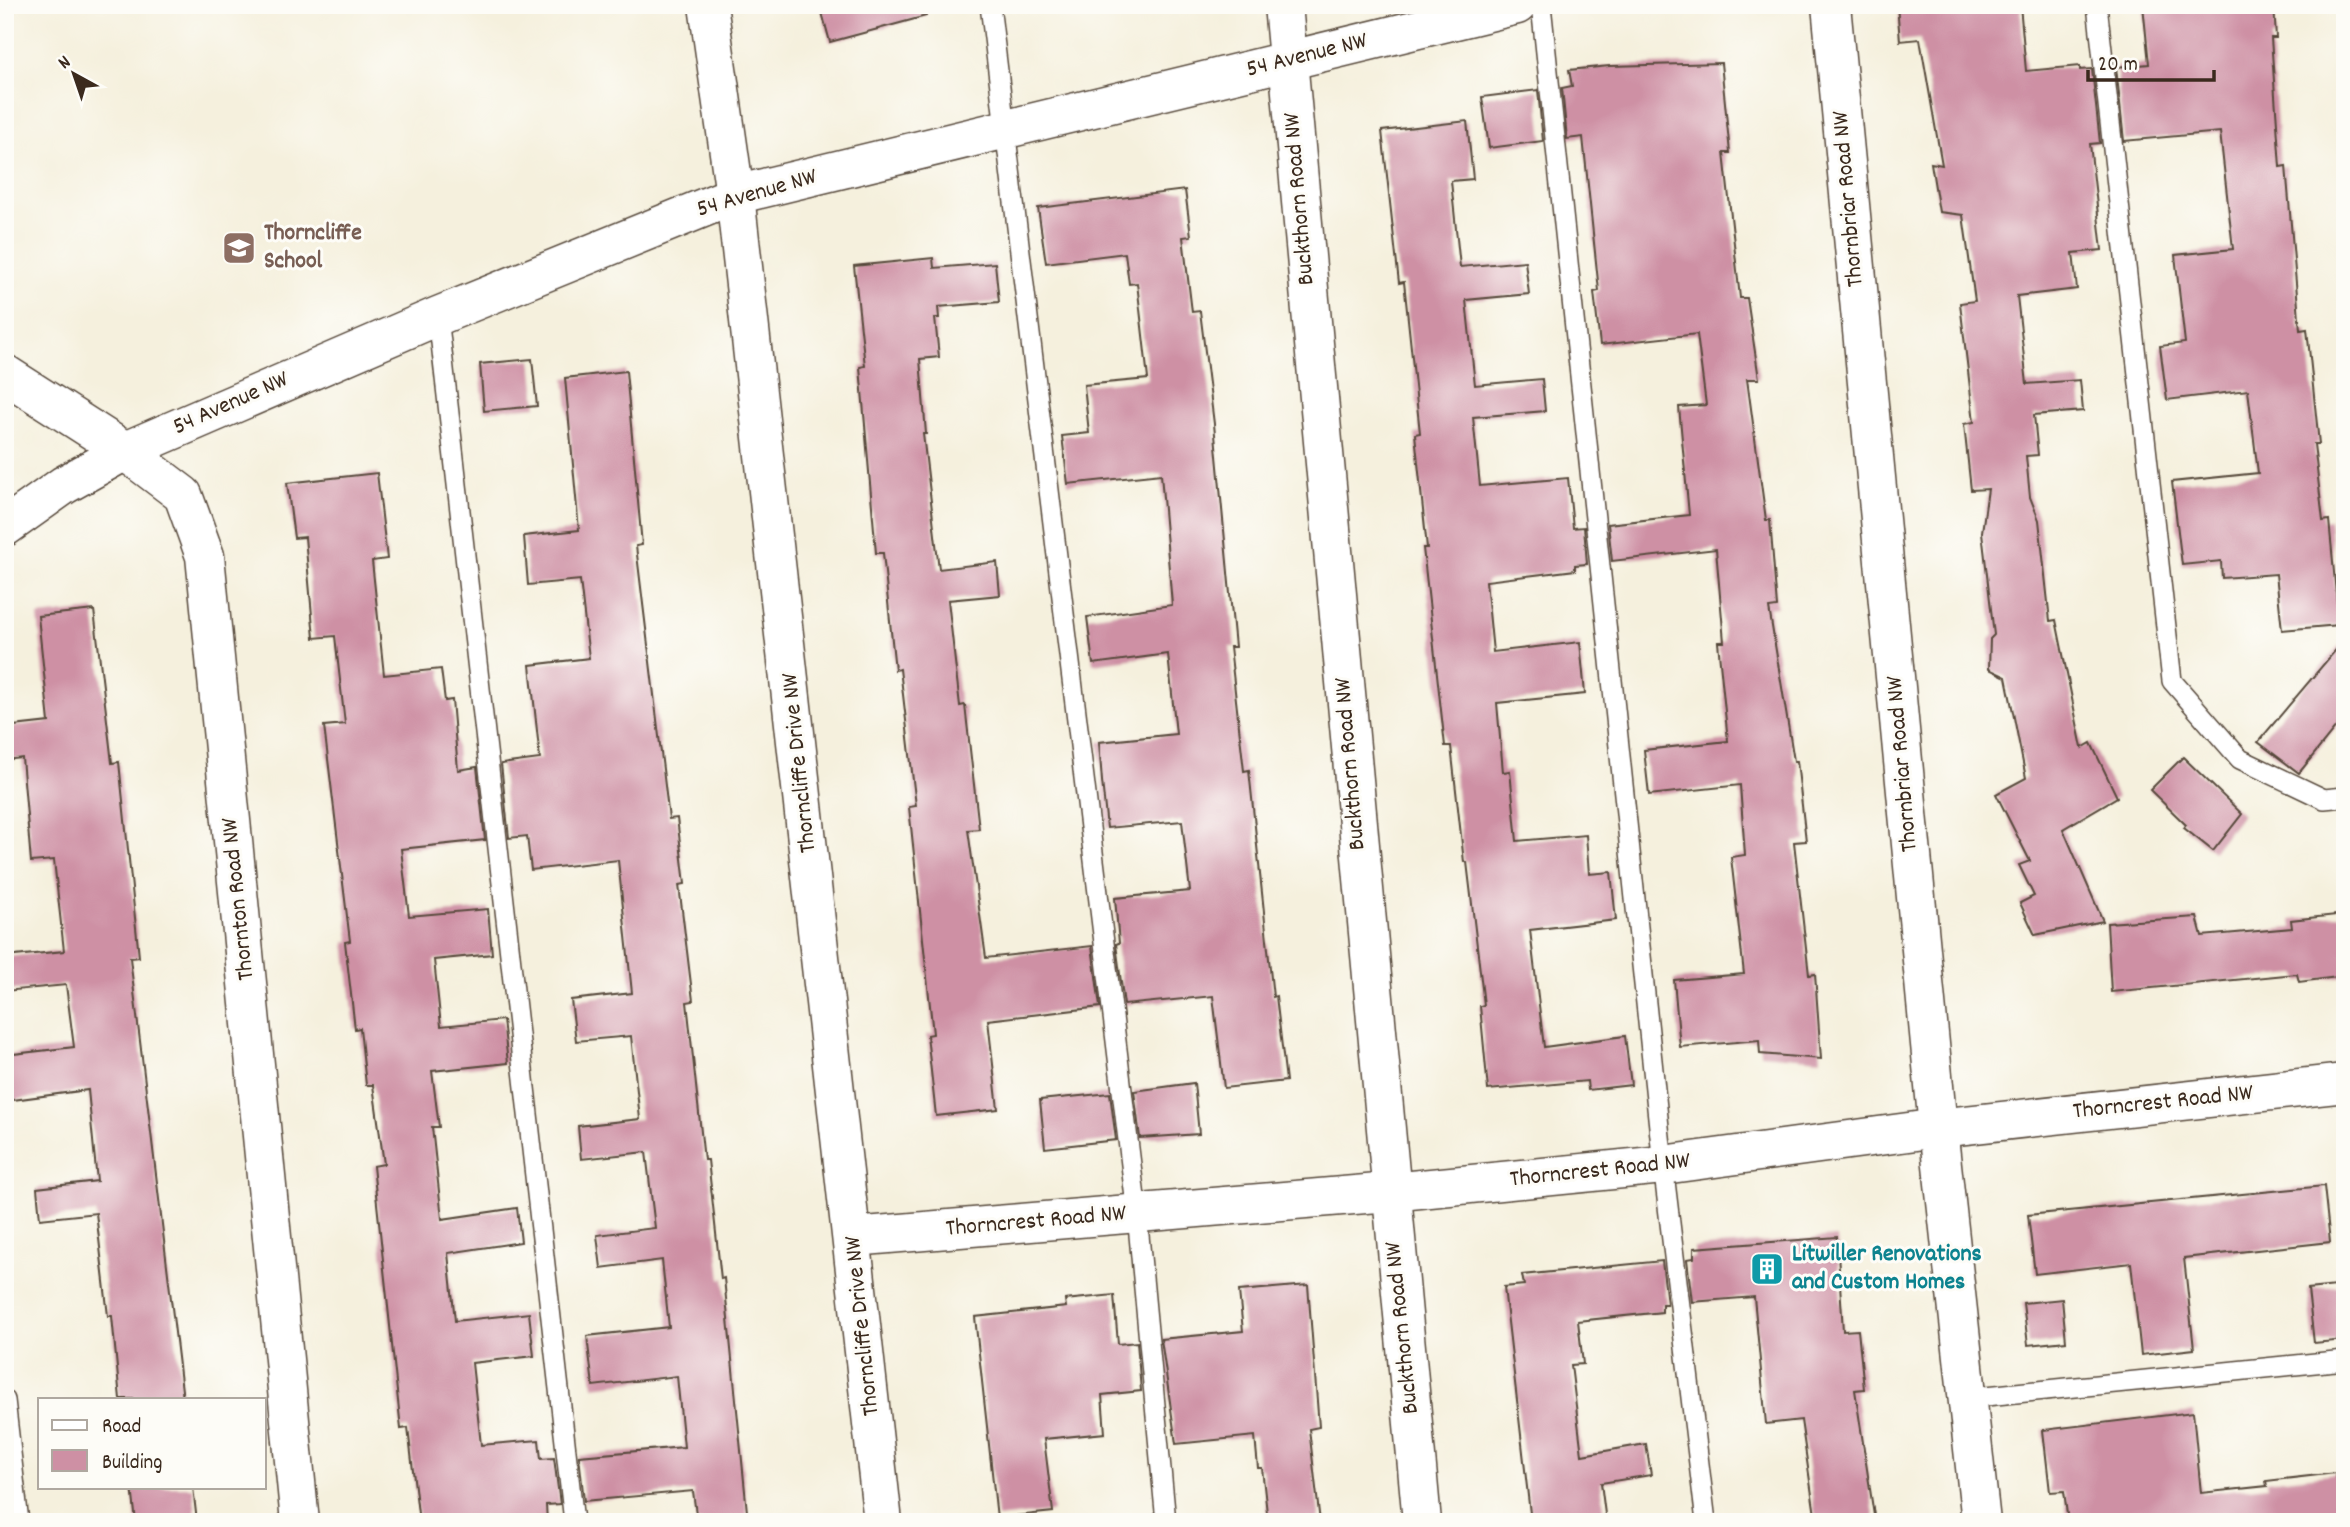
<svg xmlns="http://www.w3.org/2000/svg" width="2350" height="1527" font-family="Dekko,sans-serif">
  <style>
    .building { fill: #ce90a4 }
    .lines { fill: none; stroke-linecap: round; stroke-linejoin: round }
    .lane-casing { stroke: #57483b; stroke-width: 22 }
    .street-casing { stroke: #57483b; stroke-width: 41 }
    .lane { stroke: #fff; stroke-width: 19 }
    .street { stroke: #fff; stroke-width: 38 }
    .labels { text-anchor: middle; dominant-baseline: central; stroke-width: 6; stroke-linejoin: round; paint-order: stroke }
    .street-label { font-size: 24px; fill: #3b2a1e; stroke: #fdfcf7 }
    .education-label { font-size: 24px; font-weight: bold; fill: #785e54; stroke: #fdfcf7; text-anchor: start }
    .culture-label { font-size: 24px; font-weight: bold; fill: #0d838f; stroke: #fdfcf7; text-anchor: start }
  </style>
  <rect width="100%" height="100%" fill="#fdfcf7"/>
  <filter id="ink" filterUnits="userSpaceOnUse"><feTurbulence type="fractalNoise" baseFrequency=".0143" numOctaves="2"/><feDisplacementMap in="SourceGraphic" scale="14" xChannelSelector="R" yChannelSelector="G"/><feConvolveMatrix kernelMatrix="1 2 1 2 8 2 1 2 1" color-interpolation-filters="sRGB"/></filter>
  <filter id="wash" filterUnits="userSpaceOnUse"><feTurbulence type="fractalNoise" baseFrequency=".00686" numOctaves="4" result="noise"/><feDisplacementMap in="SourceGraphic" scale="28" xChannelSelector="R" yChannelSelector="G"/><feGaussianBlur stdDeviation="1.57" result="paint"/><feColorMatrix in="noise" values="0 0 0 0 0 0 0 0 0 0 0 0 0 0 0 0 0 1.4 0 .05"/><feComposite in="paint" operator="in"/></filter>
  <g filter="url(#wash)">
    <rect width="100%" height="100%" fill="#f5f0dd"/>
    <g id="blocks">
      <!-- building -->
      <g class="building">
        <polygon points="820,5 924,5 926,16 830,42"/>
        <polygon points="1897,5 2020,5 2026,71 2080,66 2080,70 2092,69 2100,143 2090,144 2102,250 2073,253 2077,289 2017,296 2027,384 2080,380 2083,411 2034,415 2038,455 2026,456 2030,497 2039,520 2050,621 2056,620 2082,748 2091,743 2117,797 2063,829 2103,921 2035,935 2020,903 2034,896 2019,865 2030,861 1996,794 2026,778 2006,677 1989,669 1990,639 1994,635 1982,532 1988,489 1971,490 1964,424 1974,422 1960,303 1975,301 1963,215 1939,212 1931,163 1942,165 1920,39 1900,41"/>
        <polygon points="2143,5 2274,5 2276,38 2271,38 2280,167 2286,166 2300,330 2307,329 2319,444 2314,444 2323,521 2329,520 2339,625 2282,630 2276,574 2222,578 2221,561 2182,565 2172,482 2258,473 2248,390 2167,400 2160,346 2185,343 2175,255 2233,249 2220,132 2124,141 2116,67 2149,64"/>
        <polygon points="1721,63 1730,153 1724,153 1740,298 1747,298 1759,379 1747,379 1766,520 1770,520 1777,607 1769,608 1794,761 1797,761 1806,841 1794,842 1809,975 1815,974 1821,1059 1760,1054 1759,1040 1680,1047 1674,980 1744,974 1731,857 1745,855 1740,785 1649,795 1644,750 1728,741 1718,642 1724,642 1716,549 1612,561 1608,524 1689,515 1679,407 1706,405 1697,334 1600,345 1594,292 1599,291 1583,137 1567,139 1562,88 1572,86 1569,70 1610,66"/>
        <polygon points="1538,90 1543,141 1489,148 1482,97"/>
        <polygon points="1467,121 1473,179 1451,181 1460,267 1525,261 1529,294 1466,300 1475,385 1542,379 1545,411 1473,417 1480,486 1568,478 1573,528 1584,527 1587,564 1575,565 1575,570 1486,581 1493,652 1580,642 1585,694 1497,703 1503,772 1510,771 1517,841 1586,835 1589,874 1611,872 1616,920 1530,930 1544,1047 1625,1036 1631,1085 1588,1090 1587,1081 1488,1090 1480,1006 1484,1005 1467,862 1464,862 1451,746 1445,746 1423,548 1427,548 1415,434 1420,433 1404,282 1399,283 1382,131"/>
        <polygon points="1185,190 1191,236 1183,237 1192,312 1200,311 1214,424 1235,647 1230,647 1244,771 1249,770 1273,997 1276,996 1286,1081 1224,1088 1213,996 1124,1005 1116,944 1119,943 1115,898 1190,891 1182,821 1107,828 1102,781 1099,742 1176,734 1168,654 1093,664 1087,617 1172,605 1161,474 1068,484 1062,436 1089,433 1084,385 1148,379 1137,283 1129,284 1125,253 1046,263 1038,208"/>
        <polygon points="933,258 934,268 995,263 999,302 938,307 939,318 935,318 939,357 920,359 926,434 923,434 939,569 997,562 1000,595 948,600 960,706 965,705 979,829 968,830 986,958 1092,946 1100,1007 988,1020 998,1109 936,1116 927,1035 933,1034 909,807 916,806 900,669 895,670 883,553 876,553 860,367 865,366 854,266"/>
        <polygon points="532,359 537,406 484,411 480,364"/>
        <polygon points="626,371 642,545 636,546 669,819 677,818 685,884 679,885 693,1001 687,1002 704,1160 708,1160 721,1279 724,1278 748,1522 697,1522 693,1491 584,1501 579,1456 684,1447 677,1376 593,1386 587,1336 669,1327 662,1260 601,1268 597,1235 655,1228 646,1152 581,1159 578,1126 640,1119 631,1036 576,1041 571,1000 632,993 618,860 531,870 527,836 509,838 501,764 540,759 530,665 589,658 580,580 528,585 524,536 579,530 565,378"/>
        <polygon points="377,473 387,559 372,561 384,675 441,669 445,701 452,700 458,770 477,767 485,840 401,849 409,916 488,909 492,954 434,960 441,1026 503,1020 508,1063 432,1071 439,1127 432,1127 442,1219 517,1208 521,1242 448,1253 455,1321 529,1313 534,1356 472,1363 481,1445 539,1440 541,1459 554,1458 560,1504 546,1505 547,1522 419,1522 408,1428 401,1429 373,1166 384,1164 373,1085 366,1085 360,1028 355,1029 345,942 350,941 324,726 345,724 335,636 314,638 305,537 294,538 287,483"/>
        <polygon points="94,610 112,763 119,762 139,957 130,958 183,1399 120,1399 112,1316 108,1316 96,1213 40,1219 37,1188 97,1181 88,1090 5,1101 5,1055 74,1047 66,985 5,991 5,957 64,951 54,860 31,862 22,758 5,760 5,727 49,722 38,616"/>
        <polygon points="2345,639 2345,716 2299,773 2258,742"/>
        <polygon points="2183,757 2242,814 2213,851 2184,828 2186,825 2150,790"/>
        <polygon points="2345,914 2345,976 2299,982 2297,974 2111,992 2107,923 2197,917 2202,936 2292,928 2291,920"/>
        <polygon points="1194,1083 1199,1134 1140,1138 1134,1091"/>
        <polygon points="1110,1093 1116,1140 1045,1148 1040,1100"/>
        <polygon points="2324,1186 2330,1242 2184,1258 2194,1349 2141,1355 2131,1263 2035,1274 2028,1215"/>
        <polygon points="1837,1237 1843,1331 1858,1330 1864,1389 1855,1390 1875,1522 1816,1522 1801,1420 1766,1424 1754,1297 1692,1302 1687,1259 1694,1258 1694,1248"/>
        <polygon points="1662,1261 1667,1304 1662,1304 1662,1312 1578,1321 1583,1364 1571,1365 1582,1455 1646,1444 1651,1475 1601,1483 1606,1522 1531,1522 1504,1287 1524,1285 1522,1275"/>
        <polygon points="1308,1285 1319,1427 1309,1429 1320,1522 1268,1522 1262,1468 1258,1468 1255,1436 1176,1444 1161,1339 1243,1331 1239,1291"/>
        <polygon points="2345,1285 2345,1340 2314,1343 2308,1289"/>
        <polygon points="1114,1295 1118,1344 1137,1342 1141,1391 1102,1395 1105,1433 1044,1439 1053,1512 997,1518 975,1317 1066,1307 1065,1300"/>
        <polygon points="2062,1299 2066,1341 2028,1345 2023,1303"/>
        <polygon points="2193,1412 2201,1493 2267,1486 2266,1481 2336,1473 2342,1522 2068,1522 2064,1491 2050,1492 2043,1430"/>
        <polygon points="132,1487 193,1487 197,1522 136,1522"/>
      </g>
    </g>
  </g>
  <g filter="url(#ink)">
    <use href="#blocks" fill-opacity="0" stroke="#57483b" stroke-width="2"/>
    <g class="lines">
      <defs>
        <g id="lane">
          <polyline points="990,5 1137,1214 1166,1522"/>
          <polyline points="1541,5 1663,1165 1706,1522"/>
          <polyline points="2097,5 2172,681 2240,759 2324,799 2345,797"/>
          <polyline points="438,316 574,1522"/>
          <polyline points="1966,1398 2345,1360"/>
          <polyline points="5,1400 19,1522"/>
        </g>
        <g id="street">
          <polyline points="708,5 735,195 883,1522"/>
          <polyline points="1283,5 1422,1522"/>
          <polyline points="1831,5 1938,1128 1981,1522"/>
          <polyline points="5,374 125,451 183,495 205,556 300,1522"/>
          <polyline points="5,527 64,485 125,451 438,316 735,195 1517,5"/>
          <polyline points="853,1237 1390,1192 1663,1165 1938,1128 2345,1083"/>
        </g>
      </defs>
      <!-- lane casing -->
      <use href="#lane" class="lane-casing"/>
      <!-- street casing -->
      <use href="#street" class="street-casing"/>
      <!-- lane -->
      <use href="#lane" class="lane"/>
      <!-- street -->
      <use href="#street" class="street"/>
    </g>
  </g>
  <!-- icons -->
  <defs>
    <symbol id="school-square" viewBox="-11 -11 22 22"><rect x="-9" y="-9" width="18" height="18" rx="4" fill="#8d6e63" stroke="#fdfcf7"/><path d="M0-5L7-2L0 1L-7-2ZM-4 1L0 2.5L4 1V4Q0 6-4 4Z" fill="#fff"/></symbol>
    <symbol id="building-square" viewBox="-11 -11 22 22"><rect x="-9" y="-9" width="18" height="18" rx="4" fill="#0f9aa8" stroke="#fdfcf7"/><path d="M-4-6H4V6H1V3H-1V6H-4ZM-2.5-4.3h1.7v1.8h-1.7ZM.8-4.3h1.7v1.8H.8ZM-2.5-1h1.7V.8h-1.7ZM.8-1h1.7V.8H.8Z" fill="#fff"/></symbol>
  </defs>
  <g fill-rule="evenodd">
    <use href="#school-square" x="220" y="229" width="38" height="38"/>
    <use href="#building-square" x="1748" y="1250" width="38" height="38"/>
  </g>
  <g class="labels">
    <!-- street labels -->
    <g class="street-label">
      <text transform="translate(1307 56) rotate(-14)">54 Avenue NW</text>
      <text transform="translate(757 194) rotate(-16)">54 Avenue NW</text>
      <text transform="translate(1300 199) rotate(-95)">Buckthorn Road NW</text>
      <text transform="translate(1849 199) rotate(-95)">Thornbriar Road NW</text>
      <text transform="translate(231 404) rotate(-24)">54 Avenue NW</text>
      <text transform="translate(800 763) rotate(-96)">Thorncliffe Drive NW</text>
      <text transform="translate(1351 764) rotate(-95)">Buckthorn Road NW</text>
      <text transform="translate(1903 764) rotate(-95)">Thornbriar Road NW</text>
      <text transform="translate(239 899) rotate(-96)">Thornton Road NW</text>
      <text transform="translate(2163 1103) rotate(-6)">Thorncrest Road NW</text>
      <text transform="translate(1600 1171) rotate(-6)">Thorncrest Road NW</text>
      <text transform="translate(1036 1222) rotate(-5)">Thorncrest Road NW</text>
      <text transform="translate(863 1326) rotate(-96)">Thorncliffe Drive NW</text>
      <text transform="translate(1403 1328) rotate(-96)">Buckthorn Road NW</text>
    </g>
    <!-- education labels -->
    <g class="education-label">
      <text x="264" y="234">Thorncliffe<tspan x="264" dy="28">School</tspan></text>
    </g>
    <!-- culture labels -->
    <g class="culture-label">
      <text x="1792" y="1255">Litwiller Renovations<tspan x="1792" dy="28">and Custom Homes</tspan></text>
    </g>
  </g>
  <!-- margin -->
  <rect width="2350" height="1527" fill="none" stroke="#fdfcf7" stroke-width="28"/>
  <!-- legend -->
  <rect x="38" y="1398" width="228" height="91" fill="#fdfcf7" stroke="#afa8a0" stroke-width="2"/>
  <rect x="52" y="1420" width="35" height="10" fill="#ffffff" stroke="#afa8a0" stroke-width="2"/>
  <text x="102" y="1432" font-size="21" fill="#3b2a1e">Road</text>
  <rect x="52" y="1450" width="35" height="21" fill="#ce90a4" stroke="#afa8a0" stroke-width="2"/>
  <text x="102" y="1468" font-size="21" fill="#3b2a1e">Building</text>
  <!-- north arrow -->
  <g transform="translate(74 74) rotate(320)" stroke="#fdfcf7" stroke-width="5" paint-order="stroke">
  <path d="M0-5L12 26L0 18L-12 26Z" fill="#3b2a1e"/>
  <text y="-10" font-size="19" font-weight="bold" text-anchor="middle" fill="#3b2a1e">N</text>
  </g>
  <!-- scale -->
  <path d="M2088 70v10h126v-10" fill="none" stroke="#3b2a1e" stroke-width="3.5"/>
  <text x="2098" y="70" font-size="21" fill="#3b2a1e" stroke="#fdfcf7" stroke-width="5" paint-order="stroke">20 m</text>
</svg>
